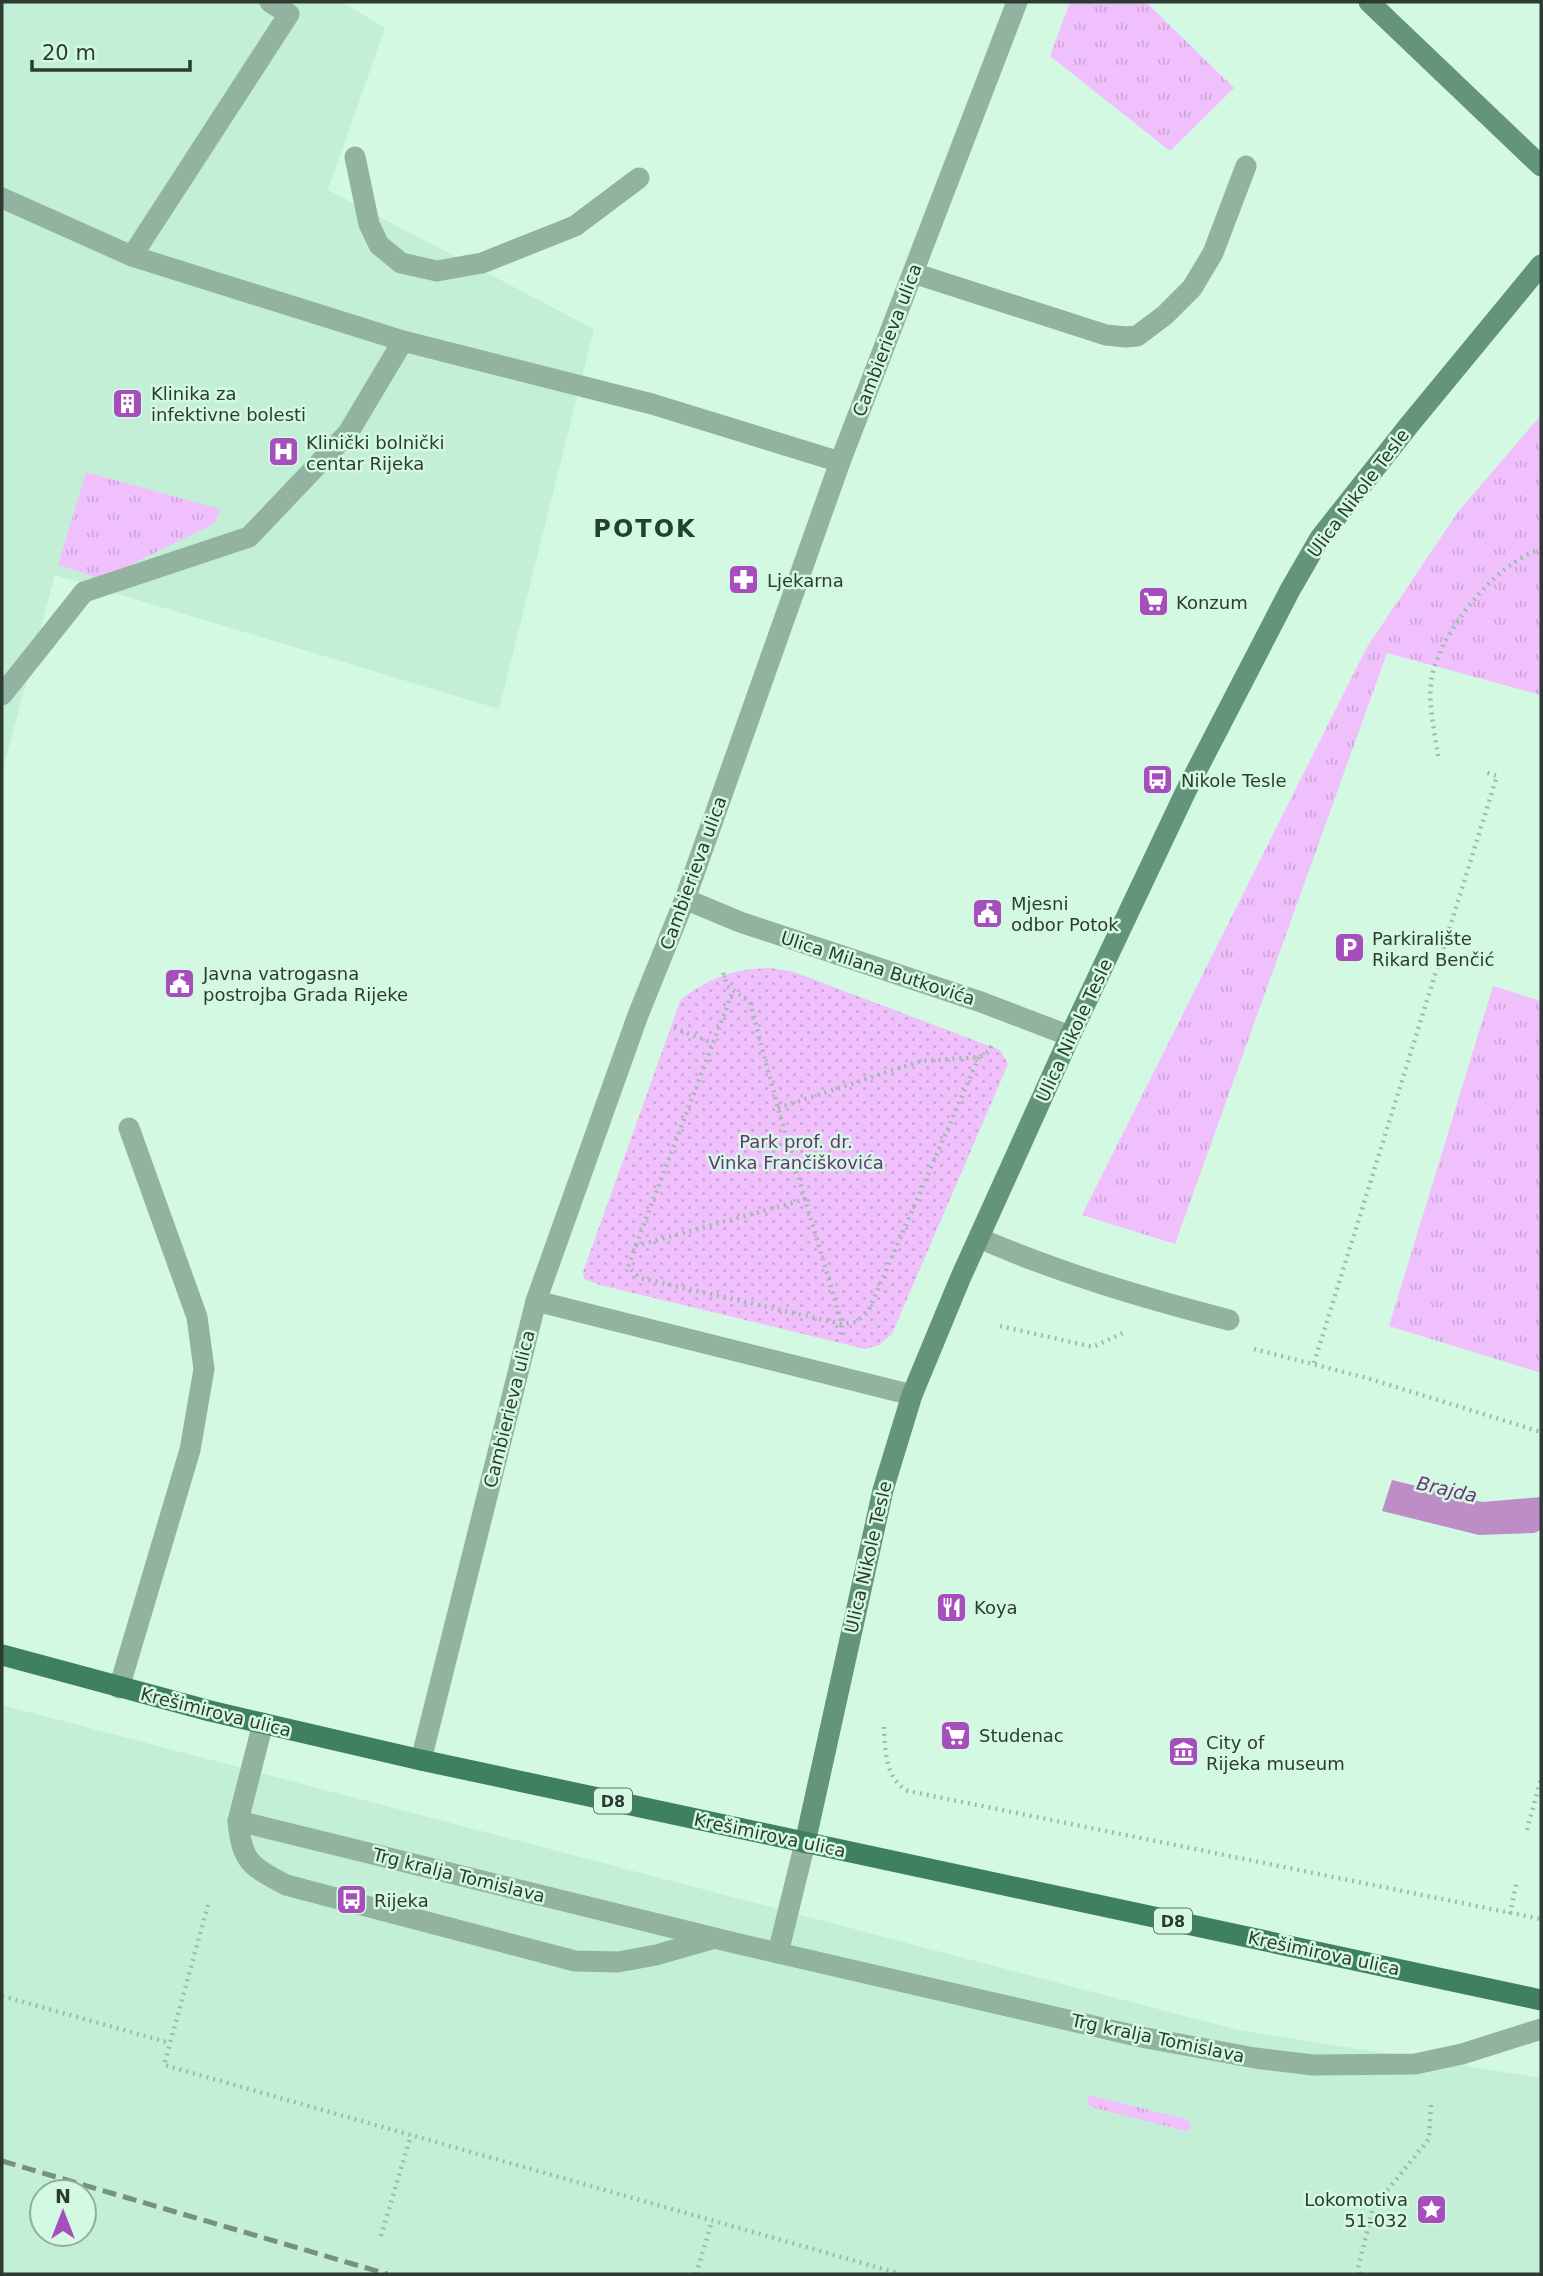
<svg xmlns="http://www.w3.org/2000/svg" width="1543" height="2276" font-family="'DejaVu Sans',sans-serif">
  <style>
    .built { fill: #c3efd6; fill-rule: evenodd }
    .grass { fill: url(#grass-tufts) }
    .park { fill: url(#park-dots) }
    .water { fill: #bd8dc8 }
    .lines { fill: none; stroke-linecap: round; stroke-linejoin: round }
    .path { stroke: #9ebcab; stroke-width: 4.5; stroke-dasharray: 2 5; stroke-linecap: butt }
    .lane { stroke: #92b3a0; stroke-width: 21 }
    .street { stroke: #92b3a0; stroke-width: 21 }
    .secondary { stroke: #64957a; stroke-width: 21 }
    .primary { stroke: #3f805f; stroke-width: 21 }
    .rail { stroke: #789082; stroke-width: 5; stroke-dasharray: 14 7; stroke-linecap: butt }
    .labels { text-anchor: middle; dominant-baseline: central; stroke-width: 5; stroke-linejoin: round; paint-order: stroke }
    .shield { fill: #d4f9e3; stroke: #5f7468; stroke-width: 2 }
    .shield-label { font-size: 16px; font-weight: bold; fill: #2d3b33 }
    .street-label { font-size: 18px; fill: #2d3b33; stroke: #d4f9e3 }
    .poi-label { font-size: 18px; fill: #2d3b33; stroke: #d4f9e3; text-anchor: start }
    .park-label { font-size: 18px; fill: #6b3078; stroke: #d4f9e3 }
    .water-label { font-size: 19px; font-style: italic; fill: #6e337c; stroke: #d4f9e3 }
    .district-label { font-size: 24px; font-weight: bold; letter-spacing: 2px; fill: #224231; stroke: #d4f9e3 }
  </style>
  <defs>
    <pattern id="grass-tufts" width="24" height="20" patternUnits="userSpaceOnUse" patternTransform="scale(1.75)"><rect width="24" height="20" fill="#f0c0fc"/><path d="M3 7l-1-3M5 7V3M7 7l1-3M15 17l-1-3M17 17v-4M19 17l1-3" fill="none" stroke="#cea6d8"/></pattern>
    <pattern id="park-dots" width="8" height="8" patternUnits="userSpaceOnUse" patternTransform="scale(1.75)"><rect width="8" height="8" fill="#f0c0fc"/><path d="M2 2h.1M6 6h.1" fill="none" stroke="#cea6d8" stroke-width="1.8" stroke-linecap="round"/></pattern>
  </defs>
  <rect width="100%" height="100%" fill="#d4f9e3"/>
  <!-- built -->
  <g class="built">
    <polygon points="2,2 342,2 385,28 328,190 594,329 499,709 55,575 2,773"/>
    <path d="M2,1705L1238,2030L1541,2078V2274H2ZM42,2192H84V2234H42Z"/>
  </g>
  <!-- grass -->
  <g class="grass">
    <polygon points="1070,2 1146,2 1234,88 1170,151 1050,56"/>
    <polygon points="1541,415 1541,695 1387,653 1175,1244 1082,1215 1367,647 1458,512"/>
    <polygon points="86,472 220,509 214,524 101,579 58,565"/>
    <polygon points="1493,986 1541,1001 1541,1373 1389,1326"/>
    <polygon points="1089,2095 1186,2119 1191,2124 1190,2128 1186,2131 1091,2107 1087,2102"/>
  </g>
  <!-- park -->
  <path class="park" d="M770,968L794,972L1000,1050L1008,1064L892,1334L879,1345L865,1349L600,1285L584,1279L583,1272L681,999C712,977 732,969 770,968Z"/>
  <!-- water -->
  <polygon class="water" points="1392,1480 1482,1502 1541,1497 1541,1530 1534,1533 1479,1535 1382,1511"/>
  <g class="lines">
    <!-- path -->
    <g class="path">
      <path d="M1438,756C1434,727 1425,693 1435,665C1449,623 1498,562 1541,549"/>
      <polyline points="723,973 727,986 750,1002 778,1108 842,1324 840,1338"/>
      <polyline points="674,1028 713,1043"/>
      <polyline points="778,1108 921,1061 979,1057 988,1052 992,1045"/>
      <polyline points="806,1199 636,1246 628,1267 640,1278 842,1324 856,1322 868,1312 979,1057"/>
      <polyline points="636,1245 733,991"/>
      <polyline points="1000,1326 1093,1347 1127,1331"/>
      <polyline points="1254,1349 1367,1378 1541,1432"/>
      <polyline points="1314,1363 1497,776 1485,772"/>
      <path d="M884,1727C885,1750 885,1779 908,1791L1541,1919"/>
      <polyline points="1527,1830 1541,1779"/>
      <polyline points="208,1905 164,2065 901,2274"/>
      <polyline points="1510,1914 1517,1880"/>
      <polyline points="2,1996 170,2043"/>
      <polyline points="381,2236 411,2135"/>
      <polyline points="696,2274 712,2221"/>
      <polyline points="1360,2274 1358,2268 1373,2208 1429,2139 1431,2105"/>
    </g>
    <!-- lane -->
    <g class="lane">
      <polyline points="355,157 369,224 379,245 401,263 437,271 482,263 575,226 639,178"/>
      <polyline points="2,198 132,256 403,341 652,404 840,462"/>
      <polyline points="132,256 289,14 270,2"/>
      <polyline points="913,273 1106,335 1126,337 1137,336 1165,315 1192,288 1213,253 1246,166"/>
      <polyline points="2,695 84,592 249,537 348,433 403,341"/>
      <path d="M979,1238C1059,1273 1144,1298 1229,1320"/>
      <polyline points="119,1688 190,1450 204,1369 197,1317 129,1128"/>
      <polyline points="263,1723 238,1821 735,1943 1141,2037 1255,2058 1313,2065 1415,2064 1462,2054 1541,2029"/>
      <path d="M238,1821C242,1863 251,1866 286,1885L575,1961L618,1962L656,1955L712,1939"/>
      <polyline points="778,1953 805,1843"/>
    </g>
    <!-- street -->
    <g class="street">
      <polyline points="685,899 740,922 981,1002 1070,1036"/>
      <polyline points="536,1301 912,1395"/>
      <polyline points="421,1760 536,1301 638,1015 685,899 840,462 1017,2"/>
    </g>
    <!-- secondary -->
    <g class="secondary">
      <polyline points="1369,2 1541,166"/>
      <polyline points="805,1843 883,1490 912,1395 960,1279 1070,1036 1186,791 1290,590 1320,538 1410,424 1541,265"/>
    </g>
    <!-- primary -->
    <polyline class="primary" points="2,1655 210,1711 421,1760 1541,2000"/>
    <!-- rail -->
    <polyline class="rail" points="2,2161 387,2274"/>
  </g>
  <!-- icons -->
  <defs>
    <symbol id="building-square" viewBox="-11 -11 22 22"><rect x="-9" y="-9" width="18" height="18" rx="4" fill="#a64ebb" stroke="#d4f9e3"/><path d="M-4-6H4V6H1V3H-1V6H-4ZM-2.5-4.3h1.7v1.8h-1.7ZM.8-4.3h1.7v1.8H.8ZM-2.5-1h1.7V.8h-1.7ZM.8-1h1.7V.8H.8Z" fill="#fff"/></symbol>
    <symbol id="hospital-square" viewBox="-11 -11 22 22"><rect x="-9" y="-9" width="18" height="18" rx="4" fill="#a64ebb" stroke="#d4f9e3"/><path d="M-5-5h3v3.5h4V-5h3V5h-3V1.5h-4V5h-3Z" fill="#fff"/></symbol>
    <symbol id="pharmacy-square" viewBox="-11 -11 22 22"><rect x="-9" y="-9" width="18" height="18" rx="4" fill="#a64ebb" stroke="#d4f9e3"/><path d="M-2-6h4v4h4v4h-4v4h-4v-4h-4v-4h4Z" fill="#fff"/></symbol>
    <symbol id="supermarket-square" viewBox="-11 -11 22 22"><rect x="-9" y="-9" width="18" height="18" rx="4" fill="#a64ebb" stroke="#d4f9e3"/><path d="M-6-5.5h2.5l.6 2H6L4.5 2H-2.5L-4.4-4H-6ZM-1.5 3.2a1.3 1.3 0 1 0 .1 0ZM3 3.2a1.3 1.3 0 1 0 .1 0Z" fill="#fff"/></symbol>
    <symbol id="bus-square" viewBox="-11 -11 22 22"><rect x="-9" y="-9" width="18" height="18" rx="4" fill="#a64ebb" stroke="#d4f9e3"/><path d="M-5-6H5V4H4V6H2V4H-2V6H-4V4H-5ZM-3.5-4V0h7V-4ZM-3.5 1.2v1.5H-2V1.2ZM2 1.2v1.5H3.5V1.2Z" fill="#fff"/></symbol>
    <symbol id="civic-square" viewBox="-11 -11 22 22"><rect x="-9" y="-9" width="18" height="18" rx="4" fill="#a64ebb" stroke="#d4f9e3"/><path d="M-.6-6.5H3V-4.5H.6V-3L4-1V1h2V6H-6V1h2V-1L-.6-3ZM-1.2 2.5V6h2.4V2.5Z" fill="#fff"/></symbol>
    <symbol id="parking-square" viewBox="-11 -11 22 22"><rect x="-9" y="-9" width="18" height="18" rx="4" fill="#a64ebb" stroke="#d4f9e3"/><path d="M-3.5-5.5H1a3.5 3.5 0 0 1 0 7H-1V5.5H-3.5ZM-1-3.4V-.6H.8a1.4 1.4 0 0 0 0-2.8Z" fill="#fff"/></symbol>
    <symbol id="restaurant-square" viewBox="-11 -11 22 22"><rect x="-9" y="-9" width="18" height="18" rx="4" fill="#a64ebb" stroke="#d4f9e3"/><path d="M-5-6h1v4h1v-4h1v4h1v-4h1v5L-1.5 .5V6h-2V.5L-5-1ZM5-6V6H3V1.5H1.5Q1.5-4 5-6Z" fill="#fff"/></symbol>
    <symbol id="museum-square" viewBox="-11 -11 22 22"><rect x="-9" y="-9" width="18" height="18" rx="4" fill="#a64ebb" stroke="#d4f9e3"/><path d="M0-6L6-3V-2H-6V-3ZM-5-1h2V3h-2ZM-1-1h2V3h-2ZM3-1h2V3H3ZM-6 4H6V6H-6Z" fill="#fff"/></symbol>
    <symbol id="sight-square" viewBox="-11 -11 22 22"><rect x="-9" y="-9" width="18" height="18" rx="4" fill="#a64ebb" stroke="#d4f9e3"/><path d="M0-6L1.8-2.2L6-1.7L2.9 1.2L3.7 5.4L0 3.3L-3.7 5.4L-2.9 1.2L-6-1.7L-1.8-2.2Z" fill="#fff"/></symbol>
  </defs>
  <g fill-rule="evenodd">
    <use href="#building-square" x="110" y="386" width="35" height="35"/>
    <use href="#hospital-square" x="266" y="434" width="35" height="35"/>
    <use href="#pharmacy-square" x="726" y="562" width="35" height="35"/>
    <use href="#supermarket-square" x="1136" y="584" width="35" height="35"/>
    <use href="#bus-square" x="1140" y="762" width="35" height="35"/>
    <use href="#civic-square" x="970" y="896" width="35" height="35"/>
    <use href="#parking-square" x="1332" y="930" width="35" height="35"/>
    <use href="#civic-square" x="162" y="966" width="35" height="35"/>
    <use href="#restaurant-square" x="934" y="1590" width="35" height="35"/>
    <use href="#supermarket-square" x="938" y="1718" width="35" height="35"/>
    <use href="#museum-square" x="1166" y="1734" width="35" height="35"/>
    <use href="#bus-square" x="334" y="1882" width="35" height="35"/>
    <use href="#sight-square" x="1414" y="2192" width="35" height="35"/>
  </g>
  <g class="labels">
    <!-- shield labels -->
    <g class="shield">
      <rect x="594" y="1788.5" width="38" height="25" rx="5"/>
      <rect x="1154" y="1908.5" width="38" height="25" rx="5"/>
    </g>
    <g class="shield-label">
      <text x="613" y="1801">D8</text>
      <text x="1173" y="1921">D8</text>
    </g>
    <!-- street labels -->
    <g class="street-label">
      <text transform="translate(887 340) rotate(-69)">Cambierieva ulica</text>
      <text transform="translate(1358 493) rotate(-53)">Ulica Nikole Tesle</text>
      <text transform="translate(693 873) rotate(-70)">Cambierieva ulica</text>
      <text transform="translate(878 968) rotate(18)">Ulica Milana Butkovića</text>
      <text transform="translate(1074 1030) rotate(-65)">Ulica Nikole Tesle</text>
      <text transform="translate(509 1409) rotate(-76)">Cambierieva ulica</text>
      <text transform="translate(868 1557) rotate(-77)">Ulica Nikole Tesle</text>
      <text transform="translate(216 1712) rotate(14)">Krešimirova ulica</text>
      <text transform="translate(770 1835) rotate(12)">Krešimirova ulica</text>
      <text transform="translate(459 1875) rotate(14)">Trg kralja Tomislava</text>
      <text transform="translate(1324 1953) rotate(12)">Krešimirova ulica</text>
      <text transform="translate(1158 2038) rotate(12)">Trg kralja Tomislava</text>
    </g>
    <!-- poi labels -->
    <g class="poi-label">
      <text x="151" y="393">Klinika za<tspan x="151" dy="21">infektivne bolesti</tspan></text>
      <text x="306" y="442">Klinički bolnički<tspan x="306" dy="21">centar Rijeka</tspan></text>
      <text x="767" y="580">Ljekarna</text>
      <text x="1176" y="602">Konzum</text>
      <text x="1181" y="780">Nikole Tesle</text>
      <text x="1011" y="903">Mjesni<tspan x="1011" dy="21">odbor Potok</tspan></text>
      <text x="1372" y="938">Parkiralište<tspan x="1372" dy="21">Rikard Benčić</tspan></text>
      <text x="203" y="973">Javna vatrogasna<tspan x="203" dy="21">postrojba Grada Rijeke</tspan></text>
      <text x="974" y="1607">Koya</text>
      <text x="979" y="1735">Studenac</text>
      <text x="1206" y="1742">City of<tspan x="1206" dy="21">Rijeka museum</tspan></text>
      <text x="374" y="1900">Rijeka</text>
      <text x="1408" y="2199" text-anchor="end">Lokomotiva<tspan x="1408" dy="21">51-032</tspan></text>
    </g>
    <!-- park labels -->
    <g class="park-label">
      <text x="796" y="1141">Park prof. dr.<tspan x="796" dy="21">Vinka Frančiškovića</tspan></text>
    </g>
    <!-- water labels -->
    <g class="water-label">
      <text transform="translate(1447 1489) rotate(13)">Brajda</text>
    </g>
    <!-- district labels -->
    <g class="district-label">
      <text x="645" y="529">POTOK</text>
    </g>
  </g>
  <!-- border -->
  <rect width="1543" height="2276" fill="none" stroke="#2d3b33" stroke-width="7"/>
  <!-- north arrow -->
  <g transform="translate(63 2213)"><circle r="33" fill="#d4f9e3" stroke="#91ad9d" stroke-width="2"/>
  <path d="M0-5L12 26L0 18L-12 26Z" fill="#a64ebb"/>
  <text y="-10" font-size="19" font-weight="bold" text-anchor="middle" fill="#2d3b33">N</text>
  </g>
  <!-- scale -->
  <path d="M32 60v10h158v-10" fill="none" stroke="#2d3b33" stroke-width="3.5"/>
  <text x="42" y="60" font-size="21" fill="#2d3b33" stroke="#d4f9e3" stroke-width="5" paint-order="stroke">20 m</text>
</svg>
